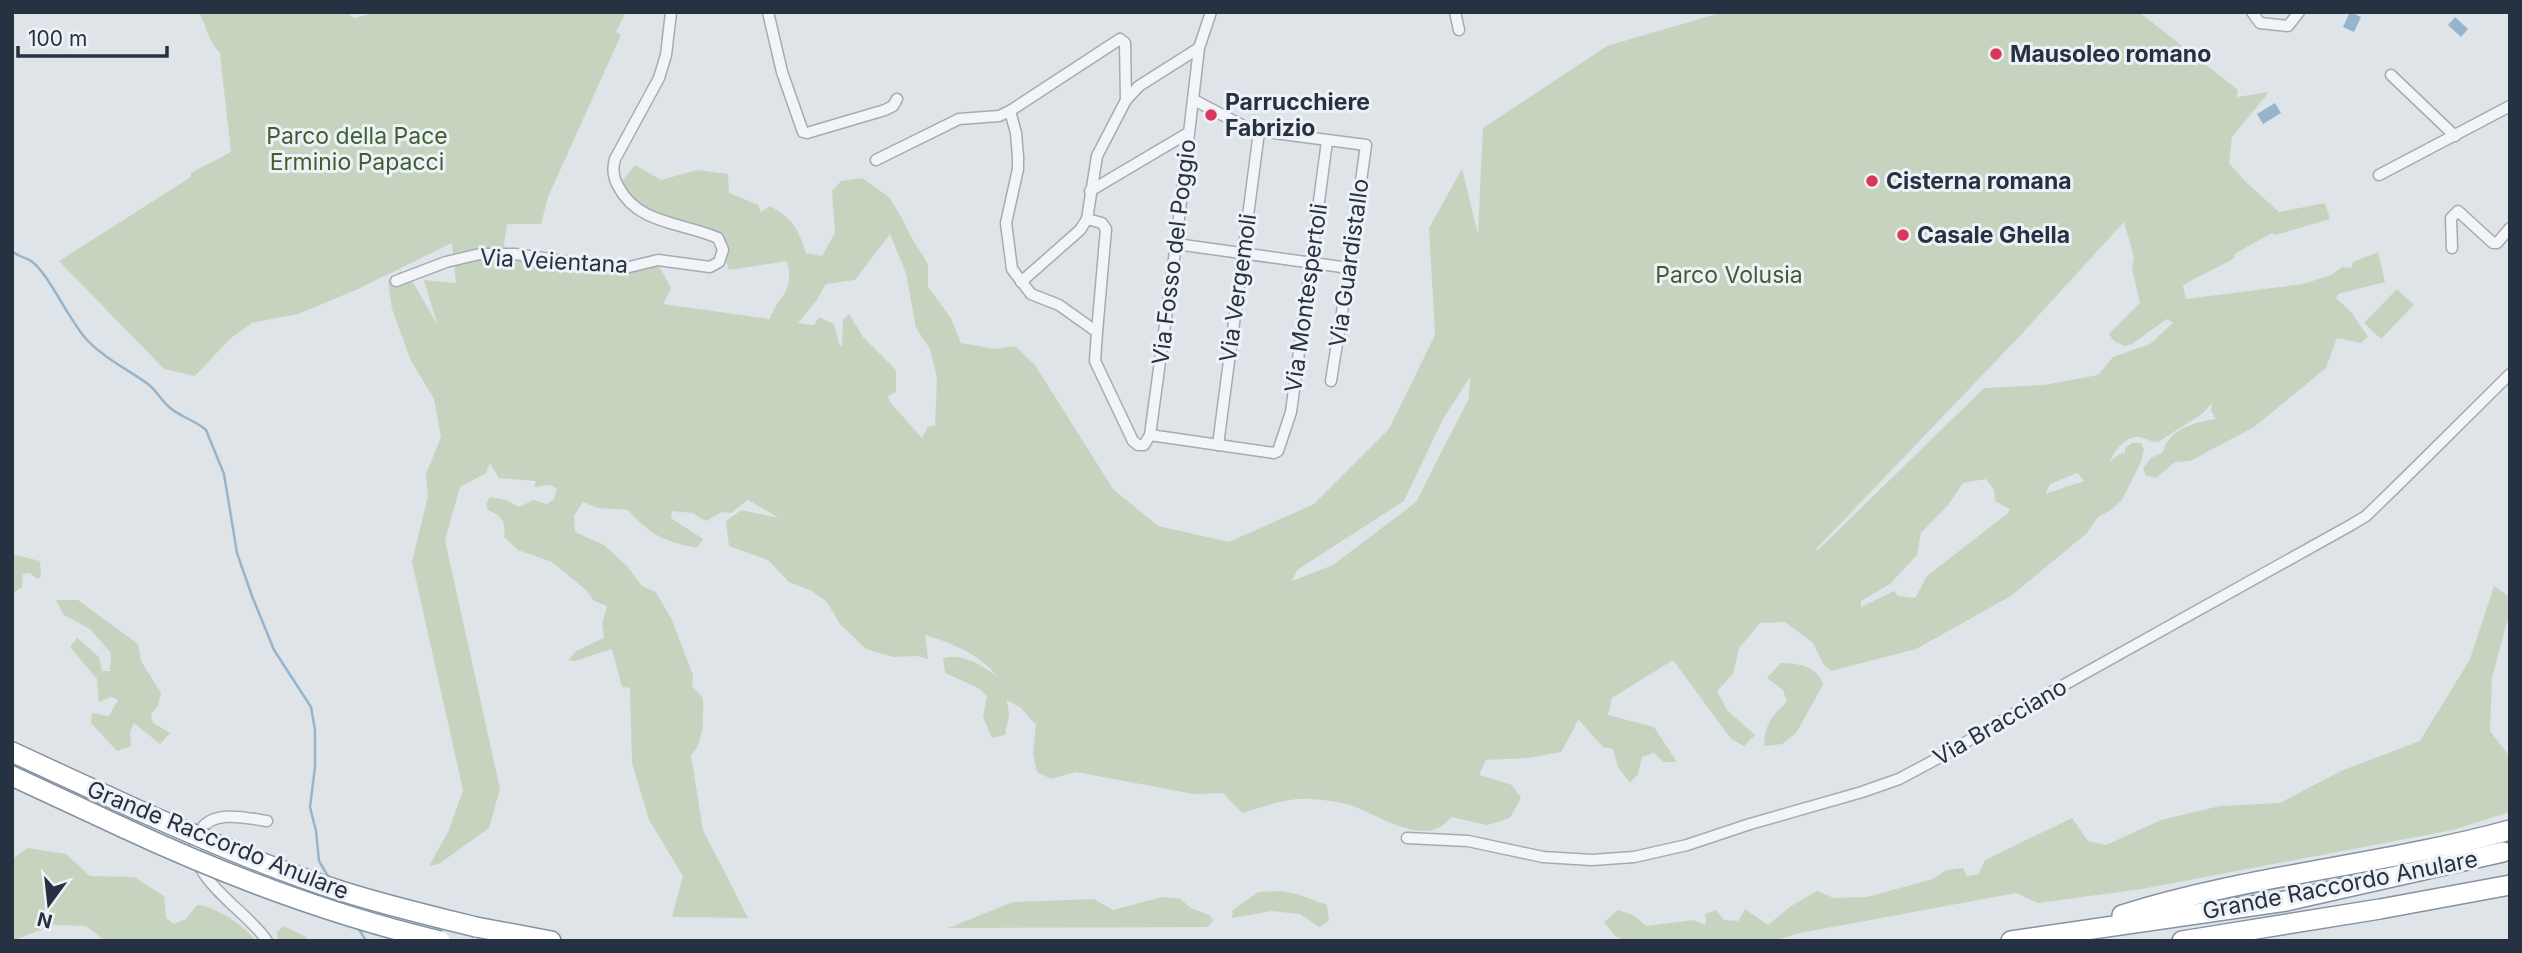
<svg xmlns="http://www.w3.org/2000/svg" width="2522" height="953" font-family="Inter,sans-serif">
  <style>
    .green { fill: #c6d4bf; fill-rule: evenodd }
    .water { fill: #96b5cd }
    .lines { fill: none; stroke-linecap: round; stroke-linejoin: round }
    .stream { stroke: #96b5cd; stroke-width: 2.5 }
    .minor-casing { stroke: #a4abb4; stroke-width: 13 }
    .motorway-casing { stroke: #8592a2; stroke-width: 22 }
    .minor { stroke: #f2f4f7; stroke-width: 10 }
    .motorway { stroke: #fff; stroke-width: 19 }
    .motorway-bridge-casing { stroke: #8592a2; stroke-width: 22; stroke-linecap: butt }
    .motorway-bridge { stroke: #fff; stroke-width: 19 }
    .poi-dot { fill: #db375c; stroke: #eef2f7; stroke-width: 2.5 }
    .labels { text-anchor: middle; dominant-baseline: central; stroke-width: 6; stroke-linejoin: round; paint-order: stroke }
    .poi-label { font-size: 23px; font-weight: bold; fill: #263242; stroke: #eef2f7; text-anchor: start }
    .park-label { font-size: 23px; fill: #3e5f32; stroke: #eef2f7 }
    .street-label { font-size: 23px; fill: #263242; stroke: #eef2f7 }
  </style>
  <rect width="100%" height="100%" fill="#dfe4e9"/>
  <!-- green -->
  <g class="green">
    <path d="M198,12H346L354,18L377,12H626L616,32L621,35L548,197L541,224H507L504,244L505,258L554,260L607,273L633,261L658,264L671,288L663,304L770,319C778,294 795,295 787,261L729,270L719,242L645,213L616,188L635,165L661,180L697,170L728,174L729,193L758,205L761,212L770,206C793,219 798,228 806,253L822,256L835,233L832,191L841,181L862,178L889,197L902,218L911,237L928,264V287L951,318L961,343L995,349L1015,346L1035,365L1113,489L1158,526L1229,542L1314,504L1389,429L1435,335L1429,228L1462,169L1478,234L1483,128L1607,46L1723,12H2139L2238,90L2237,97L2269,92L2232,137L2229,163L2246,182L2279,212L2325,203L2330,219L2276,235L2272,233L2236,253L2233,259L2183,285L2186,299L2303,284L2331,275L2342,267L2351,268L2353,262L2378,252L2385,282L2338,294L2336,298L2352,313L2368,337L2361,343L2337,338L2326,368L2254,427L2190,461L2175,462L2156,478L2146,476L2143,469L2151,458L2163,452C2169,429 2195,422 2216,419L2211,411L2212,403L2202,414L2158,442C2151,442 2147,439 2140,437C2126,435 2114,451 2110,462L2119,454L2125,453V448L2132,443H2141L2144,449L2141,462L2122,500L2111,510L2098,517L2087,533L2011,596L1916,649L1831,671L1824,665L1813,643L1785,622L1760,623L1739,648L1733,674L1717,691L1727,710L1755,735L1744,746L1731,739L1673,660L1612,698L1608,715L1654,727L1677,762H1663L1654,753L1642,757L1638,774L1630,783L1618,767L1613,749L1603,747L1578,719L1574,729L1561,752L1528,758L1486,760L1479,775L1512,785L1521,798L1510,818L1487,825L1451,817C1429,848 1385,819 1358,808C1345,802 1325,800 1311,799C1287,797 1264,807 1242,813L1223,793L1194,794L1076,772L1051,779L1037,772L1033,754L1036,725L1020,707L1007,700L1009,715L1005,735L992,738L983,717L987,696L978,688L945,673L943,658C964,653 980,665 997,676C979,654 952,643 925,635L928,659L917,656L893,657L866,649L840,624L827,602L812,591L789,582L768,560L729,546L726,521L741,510L779,518L748,500L731,513L722,512L706,521L692,513L672,511L671,518L703,539L697,548C663,541 652,536 628,510L598,508L583,502L574,516L575,532L604,545L627,566L642,586L656,592L672,620L693,675L692,686L703,698C703,716 705,742 691,755L703,830L748,918L672,917L683,876L649,820L632,763L630,688L622,687L612,649L575,661L569,660L576,651L604,638L602,624L607,606L594,601L586,590L552,562L518,550L504,537C506,522 502,516 488,510L486,504L490,497L506,500L519,507L533,500L547,504L554,499L557,489L551,485L534,487L536,481L499,478L490,463L486,473L460,487L445,540L500,789L489,828L439,864L429,866L449,830L463,790L412,562L428,496L426,474L441,437L434,399L411,361L392,309L388,281L401,271L414,284L437,324L424,280L456,283L452,243L358,289L298,314L252,323L231,338L195,376L164,369L59,261L191,177V173L231,152L220,55L221,54C207,41 208,27 198,12ZM2124,222L2134,257L2132,269L2140,303L2109,334L2114,341L2125,346L2132,344L2167,319L2173,323L2150,344L2113,357L2098,375L2044,385L1984,388L1818,550H1815L2017,339ZM890,234L906,273L916,328L930,349L937,378L935,425L928,427L922,438L889,401L888,396L896,392V370L863,337L849,314L843,320L842,347L839,343L834,324L819,317L814,325L798,323L816,301L826,284L855,280ZM1470,377L1469,398L1416,502L1333,565L1292,581L1297,570L1404,501L1443,419ZM2077,473L2084,481L2045,494L2050,484ZM1986,479L1994,490L1995,501L2010,509L2008,513L1927,576L1915,598L1898,596L1894,591L1861,607V601L1890,584L1917,555L1921,533L1948,505L1963,483Z"/>
    <polygon points="2397,289 2414,305 2381,339 2364,323"/>
    <polygon points="15,555 40,561 41,577 37,579 30,573 23,574 22,587 12,594 12,556"/>
    <polygon points="2494,586 2510,597 2510,611 2492,678 2490,731 2510,757 2510,812 2453,830 2142,889 2038,903 2016,893 1800,933 1780,939 1626,941 1615,936 1604,922 1618,910 1635,916 1646,926 1693,920 1706,925 1705,914 1716,910 1724,920 1738,921 1745,909 1768,925 1791,906 1817,891 1834,898 1867,897 1933,879 1946,870 1963,868 1967,876 1979,874 1985,860 2072,818 2088,841 2106,845 2161,820 2220,806 2280,803 2341,771 2420,741 2470,659"/>
    <polygon points="56,600 78,600 138,644 141,661 161,693 158,706 151,714 153,723 170,733 160,744 134,723 130,732 131,746 117,751 91,723 92,713 109,716 118,700 111,697 99,702 97,679 70,647 77,638 99,657 102,671 110,671 111,653 90,629 64,615"/>
    <path d="M1781,663C1797,663 1818,666 1823,685L1796,733L1782,744L1764,746C1764,726 1772,715 1787,702L1783,690L1767,678Z"/>
    <path d="M28,848L66,854L90,876L134,877L164,896L166,918L174,924L186,919L197,905C214,905 246,927 256,941H105L86,926L53,925L12,941V859Z"/>
    <polygon points="1281,891 1297,894 1327,905 1329,921 1319,927 1300,914 1272,911 1232,918 1233,910 1258,892"/>
    <polygon points="1162,897 1180,899 1191,908 1209,915 1214,920 1207,927 948,928 1013,902 1094,899 1113,910"/>
    <polygon points="284,926 306,937 307,941 278,941 277,932"/>
  </g>
  <!-- water -->
  <g class="water">
    <polygon points="2350,12 2361,17 2354,32 2343,27"/>
    <polygon points="2455,17 2468,29 2461,37 2448,25"/>
    <polygon points="2275,103 2281,113 2263,124 2257,114"/>
  </g>
  <g class="lines">
    <!-- stream -->
    <g class="stream">
      <path d="M12,251C18,257 25,257 31,261C48,272 69,321 87,340C104,358 127,369 148,384C156,390 161,400 169,407C180,417 195,420 206,430L224,474L237,553L252,596L274,650L311,707L315,730V767L310,807L316,831L319,861L329,878"/>
      <polyline points="359,929 366,941"/>
    </g>
    <defs>
      <g id="minor">
        <polyline points="768,12 782,72 803,132 807,133 885,110 893,106 897,99"/>
        <polyline points="1455,12 1459,30"/>
        <polyline points="2252,12 2260,23 2288,26 2299,12"/>
        <polyline points="2391,75 2455,136"/>
        <polyline points="1194,100 1251,130 1366,145 1349,268 1331,381"/>
        <polyline points="1010,111 1016,133 1018,157 1018,169 1006,223 1012,269 1031,294 1059,305 1097,332 1095,361 1133,441 1138,445 1144,445 1150,435 1176,244 1199,48 1211,12"/>
        <polyline points="876,160 959,119 999,116 1010,111 1120,39 1125,43 1126,100"/>
        <polyline points="2379,175 2510,106"/>
        <polyline points="1090,191 1188,133"/>
        <polyline points="1176,244 1349,268"/>
        <polyline points="2452,248 2451,218 2458,211 2493,243 2497,243 2510,228"/>
        <path d="M396,281L446,262L480,254H515L621,269L658,260L710,267L719,262L723,250L718,238C682,222 638,225 618,186C613,177 612,169 615,159L659,78L666,55L671,12"/>
        <polyline points="1021,282 1080,230 1087,219"/>
        <polyline points="1097,332 1106,229 1102,223 1087,219 1097,156 1126,100 1139,86 1199,48"/>
        <polyline points="1150,435 1274,453 1278,451 1291,412 1327,141"/>
        <polyline points="1218,445 1259,132"/>
        <path d="M267,821C247,818 212,809 200,831C176,873 248,910 267,941"/>
        <polyline points="1407,838 1468,841 1543,857 1592,860 1634,857 1687,845 1750,824 1862,792 1899,779 1944,755 2053,691 2351,525 2366,516 2402,481 2510,374"/>
      </g>
      <g id="motorway">
        <polyline points="12,752 140,811"/>
        <polyline points="12,776 126,829"/>
        <path d="M2122,915C2248,875 2382,865 2510,830"/>
        <polyline points="476,927 551,941"/>
        <polyline points="2011,941 2286,901 2503,852"/>
        <polyline points="2182,941 2380,909 2510,885"/>
      </g>
    </defs>
    <!-- minor casing -->
    <use href="#minor" class="minor-casing"/>
    <!-- motorway casing -->
    <use href="#motorway" class="motorway-casing"/>
    <!-- minor -->
    <use href="#minor" class="minor"/>
    <!-- motorway -->
    <use href="#motorway" class="motorway"/>
    <defs>
      <g id="motorway-bridge">
        <path d="M140,811C206,840 272,869 341,891C385,905 431,916 476,927"/>
        <path d="M126,829C227,876 331,915 440,941"/>
      </g>
    </defs>
    <!-- motorway-bridge casing -->
    <use href="#motorway-bridge" class="motorway-bridge-casing"/>
    <!-- motorway-bridge -->
    <use href="#motorway-bridge" class="motorway-bridge"/>
  </g>
  <!-- markers -->
  <g class="poi-dot">
    <circle cx="1996" cy="54" r="7"/>
    <circle cx="1211" cy="115" r="7"/>
    <circle cx="1872" cy="181" r="7"/>
    <circle cx="1903" cy="235" r="7"/>
  </g>
  <g class="labels">
    <!-- poi labels -->
    <g class="poi-label">
      <text x="2010" y="54">Mausoleo romano</text>
      <text x="1225" y="102">Parrucchiere<tspan x="1225" dy="26">Fabrizio</tspan></text>
      <text x="1886" y="181">Cisterna romana</text>
      <text x="1917" y="235">Casale Ghella</text>
    </g>
    <!-- park labels -->
    <g class="park-label">
      <text x="357" y="136">Parco della Pace<tspan x="357" dy="26">Erminio Papacci</tspan></text>
      <text x="1729" y="275">Parco Volusia</text>
    </g>
    <!-- street labels -->
    <g class="street-label">
      <text transform="translate(1174 252) rotate(-83)">Via Fosso del Poggio</text>
      <text transform="translate(554 261) rotate(3)">Via Veientana</text>
      <text transform="translate(1349 263) rotate(-82)">Via Guardistallo</text>
      <text transform="translate(1238 288) rotate(-82)">Via Vergemoli</text>
      <text transform="translate(1306 298) rotate(-82)">Via Montespertoli</text>
      <text transform="translate(2000 722) rotate(-30)">Via Bracciano</text>
      <text transform="translate(218 840) rotate(22)">Grande Raccordo Anulare</text>
      <text transform="translate(2340 885) rotate(-11)">Grande Raccordo Anulare</text>
    </g>
  </g>
  <!-- border -->
  <rect width="2522" height="953" fill="none" stroke="#263242" stroke-width="28"/>
  <!-- north arrow -->
  <g transform="translate(49 904) rotate(195)" stroke="#eef2f7" stroke-width="5" paint-order="stroke">
  <path d="M0-5L12 26L0 18L-12 26Z" fill="#263242"/>
  <text y="-10" font-size="19" font-weight="bold" text-anchor="middle" fill="#263242">N</text>
  </g>
  <!-- scale -->
  <path d="M18 46v10h149v-10" fill="none" stroke="#263242" stroke-width="3.5"/>
  <text x="28" y="46" font-size="21" fill="#263242" stroke="#eef2f7" stroke-width="5" paint-order="stroke">100 m</text>
</svg>
